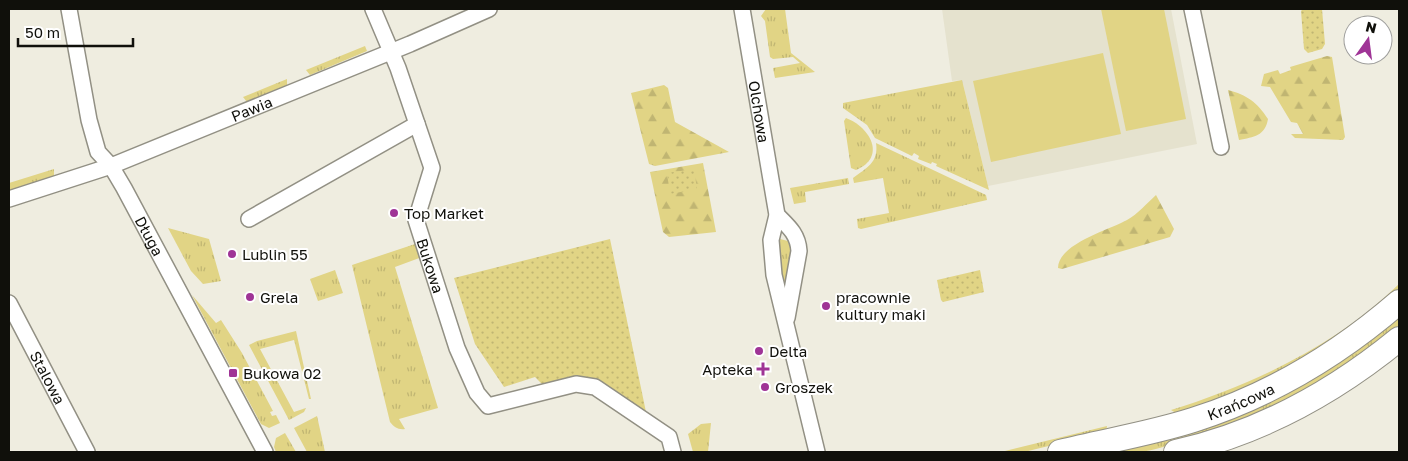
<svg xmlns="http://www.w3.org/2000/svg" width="1408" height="461" font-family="'Golos Text',sans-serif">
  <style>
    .built { fill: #e5e2ce }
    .grass { fill: url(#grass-tufts) }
    .forest { fill: url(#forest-firs) }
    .park { fill: url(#park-dots) }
    .pitch { fill: #e1d485 }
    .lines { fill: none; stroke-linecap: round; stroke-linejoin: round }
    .minor-casing { stroke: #929084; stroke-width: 18 }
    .primary-casing { stroke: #929084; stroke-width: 26 }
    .minor { stroke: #fff; stroke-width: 15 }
    .primary { stroke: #fff; stroke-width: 24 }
    .poi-dot { fill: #9f3496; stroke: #fff; stroke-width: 2 }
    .labels { text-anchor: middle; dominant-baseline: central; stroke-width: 4; stroke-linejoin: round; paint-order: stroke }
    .street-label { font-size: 15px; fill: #10100b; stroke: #fff }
    .poi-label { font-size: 15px; fill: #10100b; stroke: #fff; text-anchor: start }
  </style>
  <defs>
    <pattern id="grass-tufts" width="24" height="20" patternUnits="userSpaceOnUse" patternTransform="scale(1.25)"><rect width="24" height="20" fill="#e1d485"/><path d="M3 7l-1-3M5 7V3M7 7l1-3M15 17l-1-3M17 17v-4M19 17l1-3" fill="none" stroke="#c0b572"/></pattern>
    <pattern id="forest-firs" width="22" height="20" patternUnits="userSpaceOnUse" patternTransform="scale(1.25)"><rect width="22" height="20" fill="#e1d485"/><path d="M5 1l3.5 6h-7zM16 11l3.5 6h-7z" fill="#c0b572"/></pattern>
    <pattern id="park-dots" width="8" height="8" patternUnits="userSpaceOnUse" patternTransform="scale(1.25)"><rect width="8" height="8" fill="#e1d485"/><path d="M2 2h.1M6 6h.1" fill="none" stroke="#c0b572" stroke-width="1.8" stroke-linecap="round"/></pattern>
  </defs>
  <rect width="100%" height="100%" fill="#efede0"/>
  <!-- built -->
  <polygon class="built" points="942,9 1171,9 1197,144 988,186 962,80 952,81"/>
  <!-- grass -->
  <g class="grass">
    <polygon points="766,9 785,9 791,53 815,72 775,78 773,68 800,63 793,57 773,59 770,57 765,21 761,16"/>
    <polygon points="365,46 367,51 310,75 306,70"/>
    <polygon points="287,79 287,85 247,102 243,97"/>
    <polygon points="962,80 989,190 936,166 937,164 932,162 931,164 918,159 919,156 914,153 912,156 875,138 867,125 843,108 843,103"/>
    <path d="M846,118C870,127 887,157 856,170L851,168L844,121Z"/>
    <path d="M876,143L986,195L987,200L861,229L858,228L857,219L889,213L883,178L854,183L853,178C866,168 879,163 876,143Z"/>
    <polygon points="54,169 54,176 9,191 9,183"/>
    <polygon points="848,178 849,184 805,192 806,202 794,204 790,188"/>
    <polygon points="168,228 209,239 221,281 203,284 191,271"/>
    <polygon points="780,239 788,241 792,254 788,289 783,291 778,240"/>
    <path d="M418,243L422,257L395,267L438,408L399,419L405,429C398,430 394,427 390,422L352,265Z"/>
    <polygon points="335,270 343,293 318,301 310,279"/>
    <path d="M1399,284V292L1337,340L1245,389L1176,413L1171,410C1254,384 1337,345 1399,284Z"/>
    <polygon points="192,295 216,323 221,320 242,353 273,411 270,412 272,416 276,415 280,423 269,428 261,424"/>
    <path d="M1399,316V325C1337,379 1261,419 1183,441C1168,445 1153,451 1138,452C1126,454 1113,452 1100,452L1173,433Z"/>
    <polygon points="296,331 311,399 309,399 294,340 260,349 294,412 306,408 304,412 289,420 249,345 257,341"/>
    <polygon points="317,416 325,452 307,452 294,428"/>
    <polygon points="711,423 708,452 693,452 688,434 701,424"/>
    <polygon points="1107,426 1106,432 1024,452 1001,452"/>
    <polygon points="285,433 296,452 276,452 274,447 276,438"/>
  </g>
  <!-- forest -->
  <g class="forest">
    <polygon points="1327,56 1332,57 1345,137 1343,140 1295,138 1291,134 1303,134 1297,123 1291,122 1270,87 1261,86 1264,74 1278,70 1280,74 1291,70 1290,67"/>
    <polygon points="664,85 668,88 675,122 729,152 655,166 649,164 631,93"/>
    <path d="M1228,90C1247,95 1257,102 1268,119C1265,136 1254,137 1239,140Z"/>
    <polygon points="703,163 716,232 669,237 663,232 650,172"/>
    <path d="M1156,195L1174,229L1170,237L1062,269L1058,268C1058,244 1109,230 1127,220C1138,214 1147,203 1156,195Z"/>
  </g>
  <!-- park -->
  <g class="park">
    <polygon points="1303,9 1322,9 1325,44 1322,49 1308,53 1304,49 1301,11"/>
    <polygon points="694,169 697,189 670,194 667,173"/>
    <polygon points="610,239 646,412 587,377 576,376 545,387 535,377 504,387 475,344 454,278"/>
    <polygon points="980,270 984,292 943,302 941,300 937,280"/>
  </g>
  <!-- pitch -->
  <g class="pitch">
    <polygon points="1101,9 1164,9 1186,119 1126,131"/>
    <polygon points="1103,53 1121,134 991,162 973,81"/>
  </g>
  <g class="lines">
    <defs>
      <g id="minor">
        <path id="s1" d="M69,9L89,120L98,152L111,166L124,188L265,452"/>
        <path id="s2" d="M373,9L398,68L432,168L416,220L457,348L477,393L488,406L576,384L595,387L669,437L673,452"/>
        <path id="s3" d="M742,9L777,215L771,240L774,275L817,452"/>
        <polyline points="1192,9 1221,147"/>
        <path id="s4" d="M9,199L111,166L410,44L489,9"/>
        <path d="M777,215C788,226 798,234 799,251L787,318"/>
        <polyline points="249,219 417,124"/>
        <path id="s5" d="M9,303L87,452"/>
      </g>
      <g id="primary">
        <path id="s6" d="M1060,452C1104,441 1149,434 1193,420C1269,396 1339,354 1399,302"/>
        <path d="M1176,452C1261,433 1333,393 1399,339"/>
      </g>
    </defs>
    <!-- minor casing -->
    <use href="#minor" class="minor-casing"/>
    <!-- primary casing -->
    <use href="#primary" class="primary-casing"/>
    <!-- minor -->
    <use href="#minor" class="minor"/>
    <!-- primary -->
    <use href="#primary" class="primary"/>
  </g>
  <!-- markers -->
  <g class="poi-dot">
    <circle cx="394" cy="213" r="5"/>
    <circle cx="232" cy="254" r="5"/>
    <circle cx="250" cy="297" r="5"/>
    <circle cx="826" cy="306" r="5"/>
    <circle cx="759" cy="351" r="5"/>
    <path d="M760.5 361.5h5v5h5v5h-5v5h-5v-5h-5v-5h5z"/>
    <rect x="228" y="368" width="10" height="10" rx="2.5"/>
    <circle cx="765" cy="387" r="5"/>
  </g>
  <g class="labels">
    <!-- street labels -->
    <g class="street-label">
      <text stroke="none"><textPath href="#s4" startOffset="259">Pawia</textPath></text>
      <text stroke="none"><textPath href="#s3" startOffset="104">Olchowa</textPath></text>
      <text stroke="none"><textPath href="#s1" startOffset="245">Długa</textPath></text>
      <text stroke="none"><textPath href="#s2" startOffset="272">Bukowa</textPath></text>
      <text stroke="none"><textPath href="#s5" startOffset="84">Stalowa</textPath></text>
      <text stroke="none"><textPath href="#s6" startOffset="188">Krańcowa</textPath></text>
    </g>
    <!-- poi labels -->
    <g class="poi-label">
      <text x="404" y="213">Top Market</text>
      <text x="242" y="254">Lublin 55</text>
      <text x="260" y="297">Grela</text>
      <text x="836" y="297">pracownie<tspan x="836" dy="17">kultury maki</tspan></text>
      <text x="769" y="351">Delta</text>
      <text x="753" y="369" text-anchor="end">Apteka</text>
      <text x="243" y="373">Bukowa 02</text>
      <text x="775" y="387">Groszek</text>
    </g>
  </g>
  <!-- border -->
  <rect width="1408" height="461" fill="none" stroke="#10100b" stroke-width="20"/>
  <!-- north arrow -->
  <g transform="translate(1368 40) rotate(14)"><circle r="24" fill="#ffffff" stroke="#9f9f9d"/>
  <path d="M0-4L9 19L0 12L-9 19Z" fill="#9f3496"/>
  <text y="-8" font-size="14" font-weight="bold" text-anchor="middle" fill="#10100b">N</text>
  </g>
  <!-- scale -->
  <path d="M18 38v8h115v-8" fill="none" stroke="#10100b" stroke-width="2.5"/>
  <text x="25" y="38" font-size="15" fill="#10100b" stroke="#ffffff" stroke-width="4" paint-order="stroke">50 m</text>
</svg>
